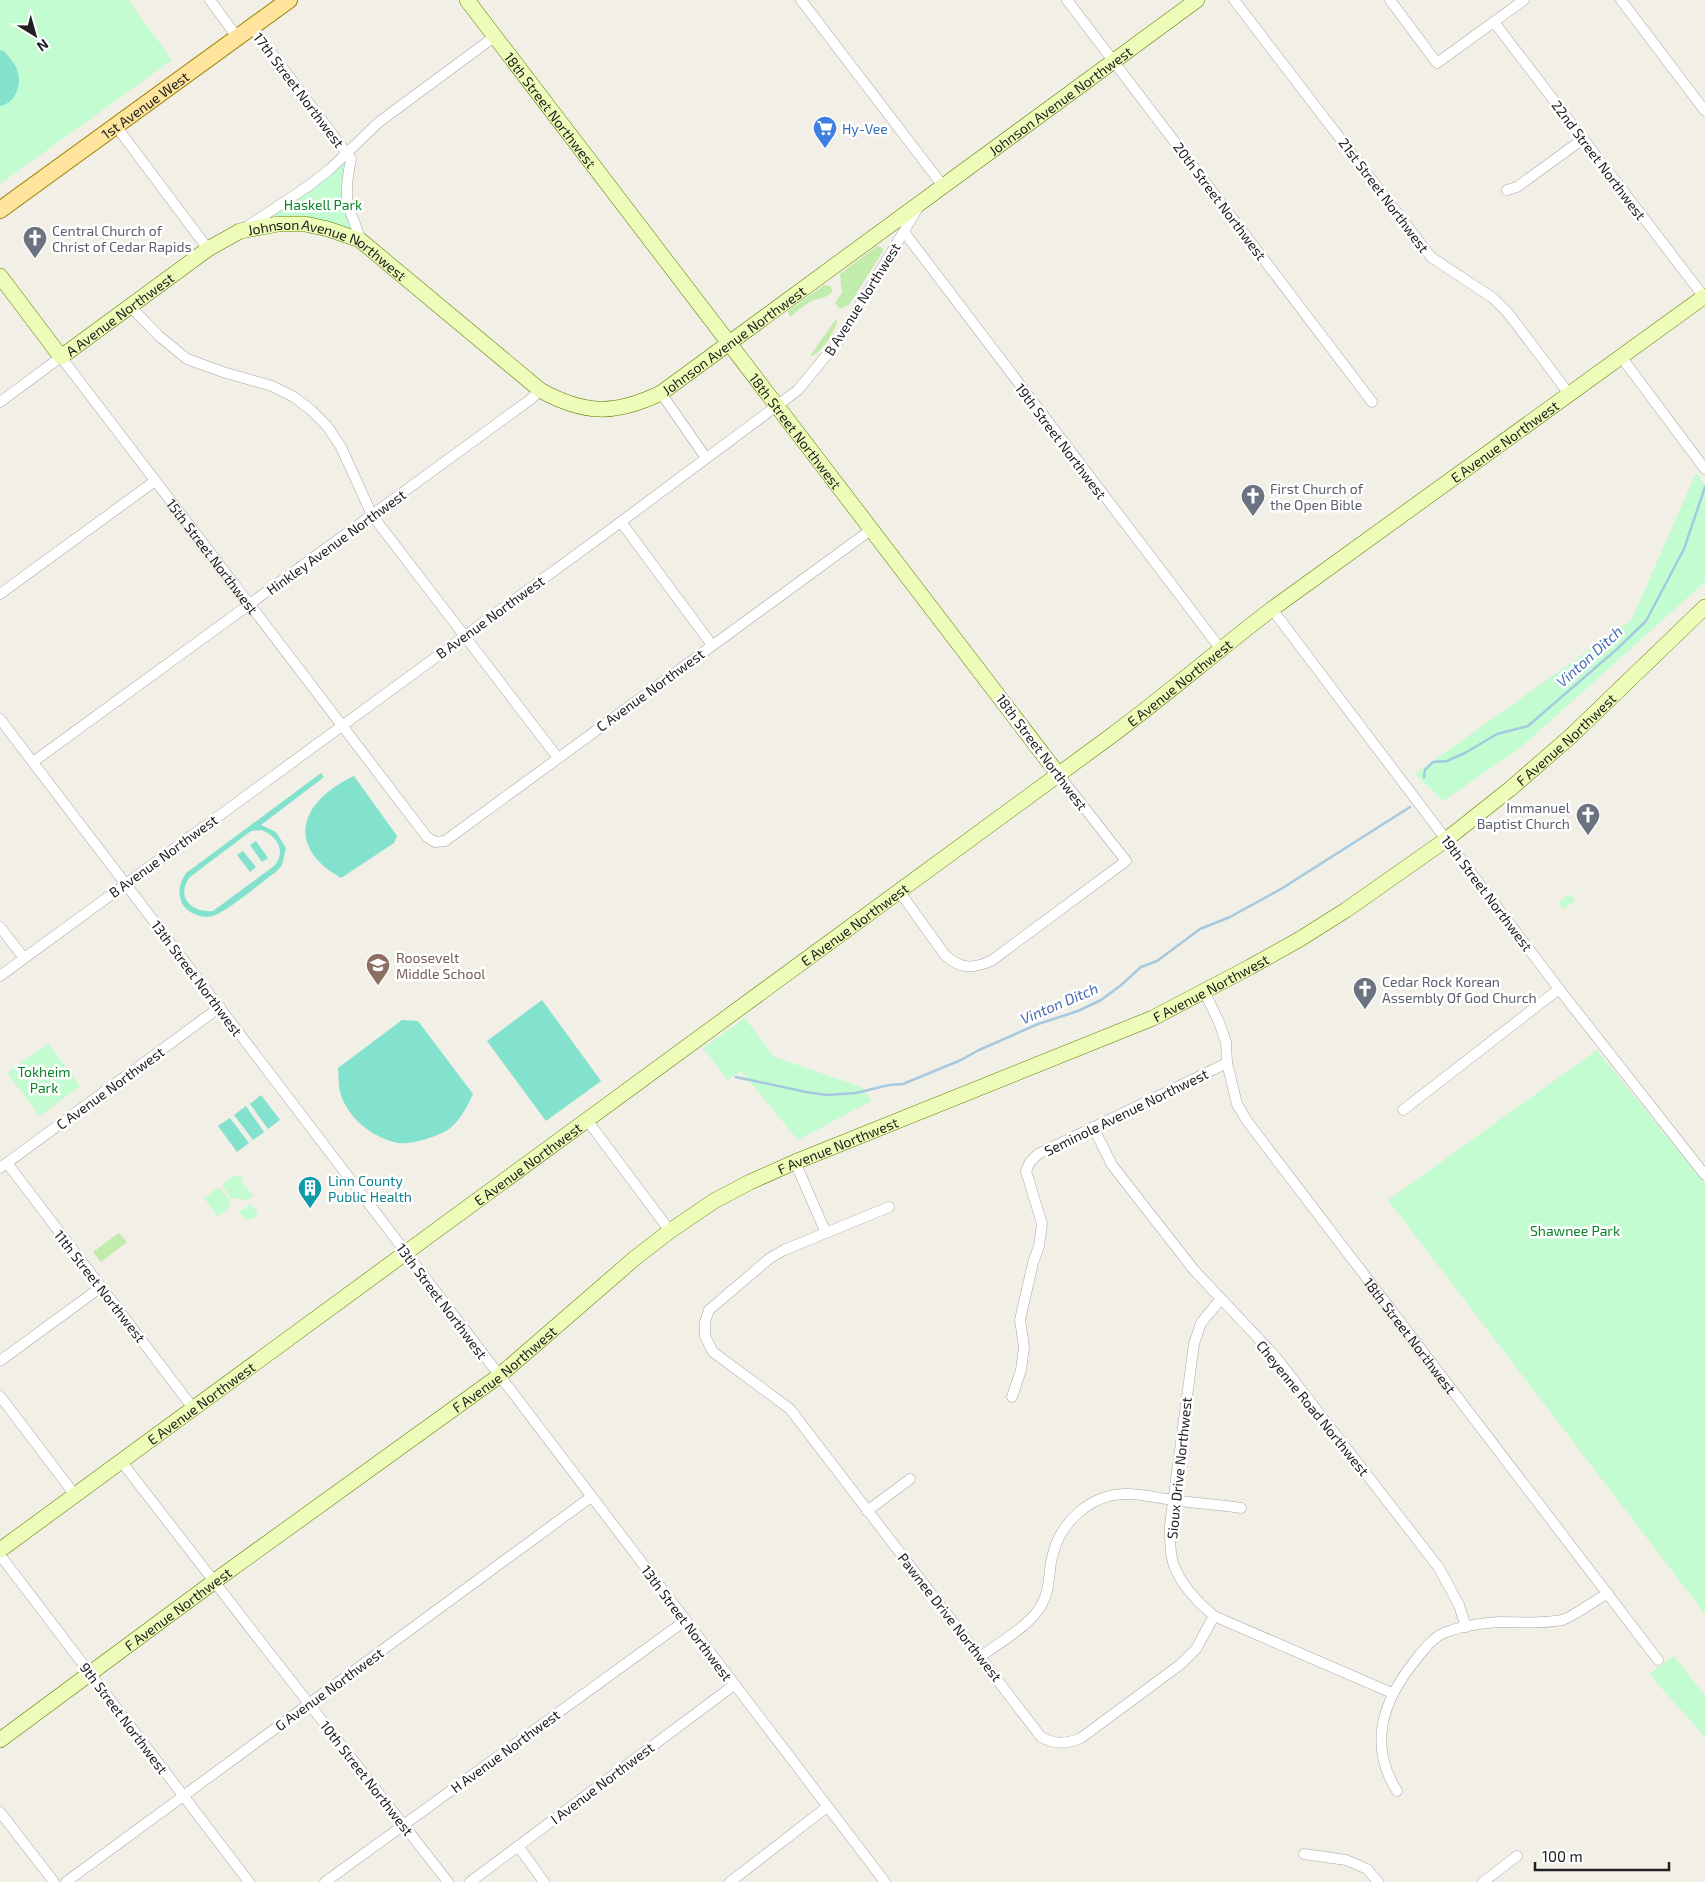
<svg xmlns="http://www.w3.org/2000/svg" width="1705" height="1882" font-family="'Exo 2',sans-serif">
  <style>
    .grass { fill: #c1ecab }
    .park { fill: #c3fcd0 }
    .pitch { fill: #82e2cd; fill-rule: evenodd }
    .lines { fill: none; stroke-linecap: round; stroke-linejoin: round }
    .stream { stroke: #a5c9e0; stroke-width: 2.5 }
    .street-casing { stroke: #a7a7a7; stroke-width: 11 }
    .secondary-casing { stroke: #5c7d01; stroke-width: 16 }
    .primary-casing { stroke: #9c8200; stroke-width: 18 }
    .street { stroke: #fff; stroke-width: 10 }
    .secondary { stroke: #eefcb9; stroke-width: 15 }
    .primary { stroke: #ffe49d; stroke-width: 16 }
    .labels { text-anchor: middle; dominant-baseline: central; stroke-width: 5; stroke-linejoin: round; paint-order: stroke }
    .street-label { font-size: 14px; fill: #202020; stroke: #fff }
    .shop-label { font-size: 14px; fill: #366cbe; stroke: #fff; text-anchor: start }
    .park-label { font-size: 14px; fill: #088526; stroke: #fff }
    .worship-label { font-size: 14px; fill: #5b616d; stroke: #fff; text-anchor: start }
    .education-label { font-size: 14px; fill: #785e54; stroke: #fff; text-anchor: start }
    .culture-label { font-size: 14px; fill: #0d838f; stroke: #fff; text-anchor: start }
    .water-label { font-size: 15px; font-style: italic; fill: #486db4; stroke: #fff }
  </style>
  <rect width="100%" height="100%" fill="#f1efe6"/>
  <!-- grass -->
  <g class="grass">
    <polygon points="877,246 883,248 883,251 849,305 840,309 835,303 842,293 840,274"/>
    <path d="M824,285L830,286L833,291C825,300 819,297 810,302C803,306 796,312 790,317L788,311Z"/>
    <path d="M836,319H837C837,329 821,355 810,356Z"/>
    <polygon points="119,1233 127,1242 101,1262 93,1252"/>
  </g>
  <!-- park -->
  <g class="park">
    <polygon points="0,0 128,0 172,60 0,184"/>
    <polygon points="347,153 347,184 360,240 328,229 256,227"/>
    <polygon points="1696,473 1705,484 1705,582 1520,748 1443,801 1415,774 1632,619"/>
    <polygon points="1570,894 1575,901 1564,909 1558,902"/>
    <polygon points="745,1018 774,1057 862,1087 871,1101 798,1140 741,1071 728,1080 703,1048"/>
    <polygon points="48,1043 80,1086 40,1116 7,1073"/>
    <polygon points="1597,1050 1705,1184 1705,1614 1388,1200"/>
    <polygon points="234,1176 240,1176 243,1180 242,1183 252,1194 252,1197 247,1200 231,1198 223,1187 223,1184"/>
    <polygon points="218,1188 221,1189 230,1200 229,1208 218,1217 204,1198"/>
    <polygon points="251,1204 258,1214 253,1219 245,1220 239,1212"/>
    <polygon points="1674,1656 1705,1696 1705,1737 1649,1674"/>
  </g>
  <!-- pitch -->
  <g class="pitch">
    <path d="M0,50L4,51C8,56 13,61 16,67C23,82 17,103 0,106Z"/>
    <path d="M321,773L324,777L261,825L276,832L286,848L282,865L277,871C262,882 228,911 213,916C201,919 187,913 182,903C177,892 180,882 186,873ZM261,830C277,835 287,852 274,866L213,911C191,913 175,896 190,877L251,831Z"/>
    <path d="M354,776L397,836L394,843L341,878C283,845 302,800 354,776Z"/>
    <polygon points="256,841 268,858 262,862 250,845"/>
    <polygon points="243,851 256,867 250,872 237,855"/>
    <polygon points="542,1000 601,1081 546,1121 487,1041"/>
    <path d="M402,1020L418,1021L473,1094C467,1107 459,1123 446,1131C435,1137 410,1145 398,1143C373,1138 349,1119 341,1095C338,1087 339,1076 338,1068Z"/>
    <polygon points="261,1095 280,1120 268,1129 250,1104"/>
    <polygon points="246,1106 264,1132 253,1140 234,1115"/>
    <polygon points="230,1118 249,1143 237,1152 218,1126"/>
  </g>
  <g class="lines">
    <!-- stream -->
    <g class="stream">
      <polyline points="1424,777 1425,770 1433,762 1447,761 1465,753 1497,734 1528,726 1617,649 1646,621 1684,549 1705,487"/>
      <polyline points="736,1077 806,1092 827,1095 856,1093 889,1085 903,1084 961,1060 979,1050 1038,1024 1078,1011 1101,1000 1120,986 1141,967 1157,961 1200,929 1230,917 1281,889 1410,807"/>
    </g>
    <defs>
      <g id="street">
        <polyline points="210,0 237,37"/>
        <polyline points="801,0 943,186"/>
        <polyline points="1067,0 1372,402"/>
        <polyline points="1234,0 1431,257 1493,298 1508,313 1570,395"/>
        <polyline points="1390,0 1437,63 1524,0"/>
        <polyline points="1621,0 1705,111"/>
        <polyline points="1494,22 1704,297"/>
        <path d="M252,27L351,159C348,175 344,194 350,210C353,221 358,229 360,240"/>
        <polyline points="116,126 208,249"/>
        <polyline points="1507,190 1517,187 1583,139"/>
        <polyline points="245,228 307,187 329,170 379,122 494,37"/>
        <polyline points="904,232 1220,648"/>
        <polyline points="130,306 159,336 187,359 223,372 272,386 294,397 311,410 327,426 341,447 372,515 558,758"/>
        <polyline points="1622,358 1705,469"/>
        <polyline points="661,393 706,458"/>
        <path id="s1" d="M0,402L61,357L427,837L435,842L445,841L460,830L872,529"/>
        <polyline points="621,522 712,645"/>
        <polyline points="0,594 155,481"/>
        <polyline points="1272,609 1559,989 1705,1175"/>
        <polyline points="0,719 885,1882"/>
        <polyline points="33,762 531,399 540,390"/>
        <path d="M899,891L945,955C960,969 972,969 991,961L1126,861L1058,774"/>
        <polyline points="0,927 24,958"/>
        <polyline points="0,976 614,527 798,390 839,340 919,206"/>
        <path id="s2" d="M1204,991L1219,1022L1226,1042L1227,1063L1237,1104L1247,1121L1658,1660"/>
        <polyline points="1403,1110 1559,989"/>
        <polyline points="587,1120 670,1231"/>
        <polyline points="1093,1127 1112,1165 1194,1270 1275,1356 1439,1568 1459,1605 1466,1627"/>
        <polyline points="795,1162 826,1233"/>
        <polyline points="7,1163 193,1408"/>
        <polyline points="0,1168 220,1007"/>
        <path d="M889,1207L784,1250L770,1258L709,1310L705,1322V1336L713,1352L790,1409L1041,1737C1056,1745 1066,1744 1081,1738L1181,1664L1196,1649L1214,1616"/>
        <path d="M1220,1300L1201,1323L1194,1344L1170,1525C1170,1534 1170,1544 1171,1553C1174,1578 1195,1600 1214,1616L1392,1693"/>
        <polyline points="0,1361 101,1287"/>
        <polyline points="0,1396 75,1495"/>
        <polyline points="1012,1397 1021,1370 1024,1347 1020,1320 1033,1263 1039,1246 1042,1224 1026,1171 1030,1162 1038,1154 1227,1063"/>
        <path d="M121,1461C229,1602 339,1742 448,1882"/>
        <polyline points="867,1511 910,1479"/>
        <polyline points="0,1555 249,1882"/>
        <path d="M980,1657C1000,1642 1033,1624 1043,1602C1051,1587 1048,1569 1053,1554C1061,1522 1090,1495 1124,1494C1140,1493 1157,1498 1173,1500C1196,1503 1219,1505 1241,1508"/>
        <path d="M1397,1791C1368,1745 1382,1702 1414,1662C1422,1652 1432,1638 1444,1633C1461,1626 1482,1623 1501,1622C1521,1622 1542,1624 1562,1620C1569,1619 1599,1598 1608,1593"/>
        <polyline points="0,1812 54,1882"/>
        <polyline points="518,1846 544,1882"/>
        <polyline points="1304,1854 1346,1860 1367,1869 1378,1882"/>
        <polyline points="66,1882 591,1497"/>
        <polyline points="325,1882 686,1620"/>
        <polyline points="470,1882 734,1685"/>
        <polyline points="730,1882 827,1807"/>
        <polyline points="1483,1882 1517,1856"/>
      </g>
      <g id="secondary">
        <path id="s3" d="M467,0L1058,774"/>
        <path id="s4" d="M0,276L61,357L208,249L240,231L278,224H305L328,229L360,240L540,390C585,415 615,415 661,393L1197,0"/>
        <path id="s5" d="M0,1550L1111,736C1166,695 1218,650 1272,609L1705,296"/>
        <path id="s6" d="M0,1740L223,1575L499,1376L635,1258L670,1231L714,1201L750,1182L795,1162L1153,1018L1250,967L1300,939L1346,910L1447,839L1510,789L1571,736L1705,607"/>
      </g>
      <g id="primary">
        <path id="s7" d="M0,210L289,0"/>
      </g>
    </defs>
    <!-- street casing -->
    <use href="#street" class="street-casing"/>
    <!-- secondary casing -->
    <use href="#secondary" class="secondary-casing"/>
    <!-- primary casing -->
    <use href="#primary" class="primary-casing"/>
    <!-- street -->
    <use href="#street" class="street"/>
    <!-- secondary -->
    <use href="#secondary" class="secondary"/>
    <!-- primary -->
    <use href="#primary" class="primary"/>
  </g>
  <!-- icons -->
  <defs>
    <symbol id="supermarket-pin" viewBox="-11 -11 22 30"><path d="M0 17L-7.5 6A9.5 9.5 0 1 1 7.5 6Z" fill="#3f7fe0" stroke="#fff"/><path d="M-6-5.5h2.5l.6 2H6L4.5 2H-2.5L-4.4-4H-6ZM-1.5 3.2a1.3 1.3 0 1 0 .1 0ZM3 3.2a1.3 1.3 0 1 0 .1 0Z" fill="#fff"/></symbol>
    <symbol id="church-pin" viewBox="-11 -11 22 30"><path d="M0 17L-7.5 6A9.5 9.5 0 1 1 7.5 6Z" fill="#6b7280" stroke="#fff"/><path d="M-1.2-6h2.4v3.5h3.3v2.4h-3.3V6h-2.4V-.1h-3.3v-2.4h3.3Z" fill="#fff"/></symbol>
    <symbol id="school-pin" viewBox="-11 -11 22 30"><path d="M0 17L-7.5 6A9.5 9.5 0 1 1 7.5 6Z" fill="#8d6e63" stroke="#fff"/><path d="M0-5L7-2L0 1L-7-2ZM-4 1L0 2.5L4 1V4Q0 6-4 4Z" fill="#fff"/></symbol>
    <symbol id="building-pin" viewBox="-11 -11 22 30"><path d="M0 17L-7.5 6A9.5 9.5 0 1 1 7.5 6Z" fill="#0f9aa8" stroke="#fff"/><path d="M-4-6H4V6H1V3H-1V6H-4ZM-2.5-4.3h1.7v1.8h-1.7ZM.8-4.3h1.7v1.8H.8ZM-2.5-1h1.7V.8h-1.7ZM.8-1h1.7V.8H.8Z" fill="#fff"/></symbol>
  </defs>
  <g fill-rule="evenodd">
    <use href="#supermarket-pin" x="811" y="114" width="28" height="38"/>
    <use href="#church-pin" x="21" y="224" width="28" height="38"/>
    <use href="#church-pin" x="1239" y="482" width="28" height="38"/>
    <use href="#church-pin" x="1574" y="801" width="28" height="38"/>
    <use href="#school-pin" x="364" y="951" width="28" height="38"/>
    <use href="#church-pin" x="1351" y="975" width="28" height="38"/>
    <use href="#building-pin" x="296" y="1174" width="28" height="38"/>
  </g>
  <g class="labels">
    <!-- street labels -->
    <g class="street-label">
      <text transform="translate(299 90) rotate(53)">17th Street Northwest</text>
      <text stroke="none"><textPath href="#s4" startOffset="1300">Johnson Avenue Northwest</textPath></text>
      <text stroke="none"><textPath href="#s7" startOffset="179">1st Avenue West</textPath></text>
      <text stroke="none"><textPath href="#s3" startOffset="138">18th Street Northwest</textPath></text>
      <text transform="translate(1599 160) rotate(53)">22nd Street Northwest</text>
      <text transform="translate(1384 195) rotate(53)">21st Street Northwest</text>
      <text transform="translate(1220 201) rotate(53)">20th Street Northwest</text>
      <text stroke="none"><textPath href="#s4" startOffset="415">Johnson Avenue Northwest</textPath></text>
      <text transform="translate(862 299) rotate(-58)">B Avenue Northwest</text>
      <text stroke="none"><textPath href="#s4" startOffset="174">A Avenue Northwest</textPath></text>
      <text stroke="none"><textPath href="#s4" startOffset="895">Johnson Avenue Northwest</textPath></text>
      <text stroke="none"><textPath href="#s3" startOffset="542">18th Street Northwest</textPath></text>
      <text transform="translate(1061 441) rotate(53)">19th Street Northwest</text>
      <text stroke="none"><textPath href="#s5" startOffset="1869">E Avenue Northwest</textPath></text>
      <text transform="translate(336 542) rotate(-36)">Hinkley Avenue Northwest</text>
      <text stroke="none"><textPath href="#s1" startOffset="326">15th Street Northwest</textPath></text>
      <text transform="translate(490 617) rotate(-36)">B Avenue Northwest</text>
      <text stroke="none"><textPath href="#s5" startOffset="1464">E Avenue Northwest</textPath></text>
      <text transform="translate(650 690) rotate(-36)">C Avenue Northwest</text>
      <text stroke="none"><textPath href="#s6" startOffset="1871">F Avenue Northwest</textPath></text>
      <text transform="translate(1042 752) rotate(53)">18th Street Northwest</text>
      <text transform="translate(163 856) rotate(-36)">B Avenue Northwest</text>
      <text transform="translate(1487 893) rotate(53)">19th Street Northwest</text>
      <text stroke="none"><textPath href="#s5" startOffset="1059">E Avenue Northwest</textPath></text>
      <text transform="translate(197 978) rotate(53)">13th Street Northwest</text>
      <text stroke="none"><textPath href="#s6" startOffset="1436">F Avenue Northwest</textPath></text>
      <text transform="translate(110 1088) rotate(-36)">C Avenue Northwest</text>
      <text transform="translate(1126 1112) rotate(-26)">Seminole Avenue Northwest</text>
      <text stroke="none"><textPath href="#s6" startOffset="1031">F Avenue Northwest</textPath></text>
      <text stroke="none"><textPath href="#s5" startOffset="654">E Avenue Northwest</textPath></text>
      <text transform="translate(100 1286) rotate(52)">11th Street Northwest</text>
      <text transform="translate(442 1301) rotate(53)">13th Street Northwest</text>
      <text stroke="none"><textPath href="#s2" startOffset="408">18th Street Northwest</textPath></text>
      <text stroke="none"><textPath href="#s6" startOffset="626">F Avenue Northwest</textPath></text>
      <text stroke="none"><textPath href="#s5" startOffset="249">E Avenue Northwest</textPath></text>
      <text transform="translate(1313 1408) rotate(51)">Cheyenne Road Northwest</text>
      <text transform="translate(1179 1468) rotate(-84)">Sioux Drive Northwest</text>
      <text stroke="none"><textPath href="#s6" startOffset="221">F Avenue Northwest</textPath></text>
      <text transform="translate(950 1617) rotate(52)">Pawnee Drive Northwest</text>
      <text transform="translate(687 1623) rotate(53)">13th Street Northwest</text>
      <text transform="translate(329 1689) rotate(-36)">G Avenue Northwest</text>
      <text transform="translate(124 1718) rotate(53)">9th Street Northwest</text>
      <text transform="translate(505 1751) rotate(-36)">H Avenue Northwest</text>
      <text transform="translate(367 1778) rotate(52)">10th Street Northwest</text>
      <text transform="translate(602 1783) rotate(-37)">I Avenue Northwest</text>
    </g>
    <!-- shop labels -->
    <g class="shop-label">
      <text x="842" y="128">Hy-Vee</text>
    </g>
    <!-- park labels -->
    <g class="park-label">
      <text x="323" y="204">Haskell Park</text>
      <text x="44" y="1071">Tokheim<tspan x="44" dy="16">Park</tspan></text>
      <text x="1575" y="1230">Shawnee Park</text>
    </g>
    <!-- worship labels -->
    <g class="worship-label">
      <text x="52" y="230">Central Church of<tspan x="52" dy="16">Christ of Cedar Rapids</tspan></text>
      <text x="1270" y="488">First Church of<tspan x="1270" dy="16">the Open Bible</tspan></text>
      <text x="1570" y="807" text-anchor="end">Immanuel<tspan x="1570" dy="16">Baptist Church</tspan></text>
      <text x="1382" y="981">Cedar Rock Korean<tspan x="1382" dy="16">Assembly Of God Church</tspan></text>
    </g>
    <!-- education labels -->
    <g class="education-label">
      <text x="396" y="957">Roosevelt<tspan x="396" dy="16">Middle School</tspan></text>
    </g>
    <!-- culture labels -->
    <g class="culture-label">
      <text x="328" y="1180">Linn County<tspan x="328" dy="16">Public Health</tspan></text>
    </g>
    <!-- water labels -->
    <g class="water-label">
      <text transform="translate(1589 656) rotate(-42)">Vinton Ditch</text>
      <text transform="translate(1059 1003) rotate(-23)">Vinton Ditch</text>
    </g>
  </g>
  <!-- north arrow -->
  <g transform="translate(35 35) rotate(143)" stroke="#ffffff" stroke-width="4" paint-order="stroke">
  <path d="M0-4L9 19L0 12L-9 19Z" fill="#202020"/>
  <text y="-8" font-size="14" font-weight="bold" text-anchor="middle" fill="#202020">N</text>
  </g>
  <!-- scale -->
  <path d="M1535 1862v8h134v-8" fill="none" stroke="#202020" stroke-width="2.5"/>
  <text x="1542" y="1862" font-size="15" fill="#202020" stroke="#ffffff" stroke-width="4" paint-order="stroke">100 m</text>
</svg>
